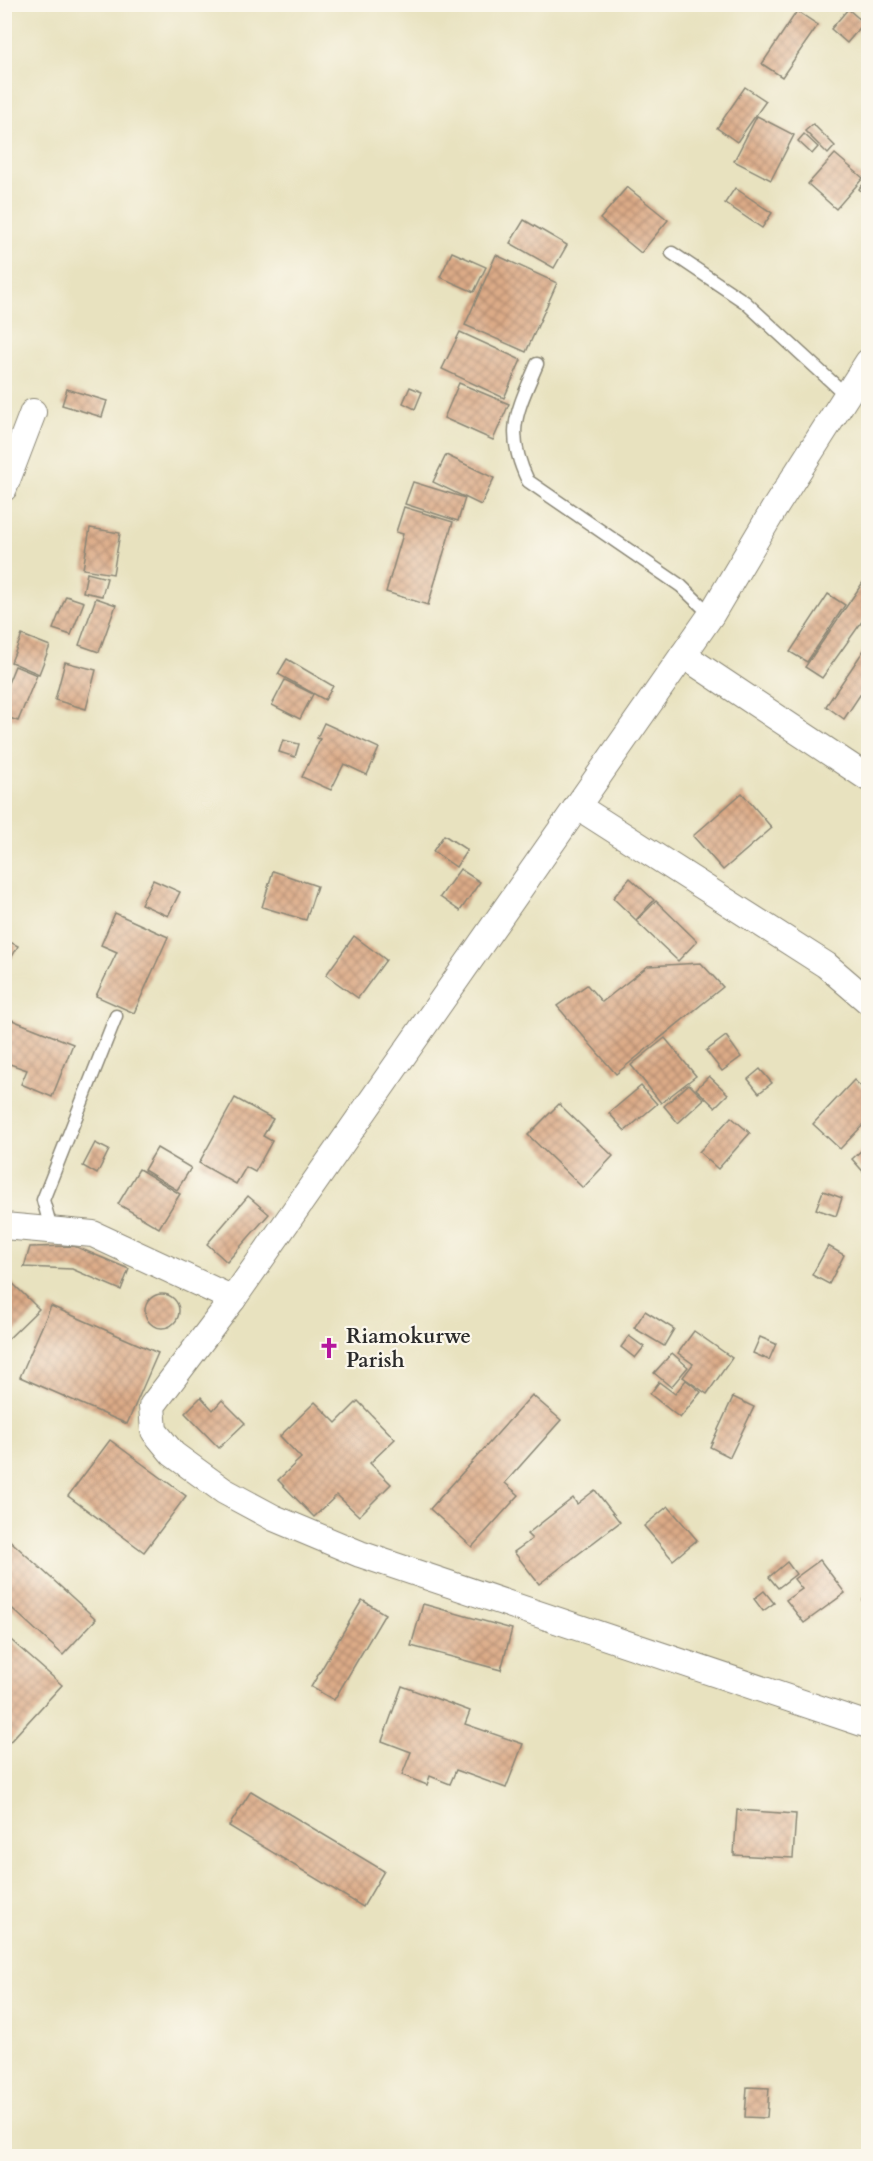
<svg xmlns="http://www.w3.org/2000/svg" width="873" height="2161" font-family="Cardo,serif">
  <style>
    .building { fill: url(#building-cross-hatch) }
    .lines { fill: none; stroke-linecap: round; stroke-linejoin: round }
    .service-casing { stroke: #8a8675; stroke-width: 15 }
    .minor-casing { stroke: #8a8675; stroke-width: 28 }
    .service { stroke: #fff; stroke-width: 12 }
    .minor { stroke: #fff; stroke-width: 26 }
    .labels { text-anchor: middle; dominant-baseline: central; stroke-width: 4.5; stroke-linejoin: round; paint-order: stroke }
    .poi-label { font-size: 21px; font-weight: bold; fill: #2b2b2b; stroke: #fbf7ec; text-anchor: start }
  </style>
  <defs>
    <pattern id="building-cross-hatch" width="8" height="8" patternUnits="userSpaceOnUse" patternTransform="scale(1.5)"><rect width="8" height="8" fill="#dcab87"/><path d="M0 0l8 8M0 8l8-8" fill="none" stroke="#b38b6f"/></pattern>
  </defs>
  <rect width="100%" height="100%" fill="#fbf7ec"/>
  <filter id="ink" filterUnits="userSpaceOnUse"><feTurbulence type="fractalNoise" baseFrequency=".0167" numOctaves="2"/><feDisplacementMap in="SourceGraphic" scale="12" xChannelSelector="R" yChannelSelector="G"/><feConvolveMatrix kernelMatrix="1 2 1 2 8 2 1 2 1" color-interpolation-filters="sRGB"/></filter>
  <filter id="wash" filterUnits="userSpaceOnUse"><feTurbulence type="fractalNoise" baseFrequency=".008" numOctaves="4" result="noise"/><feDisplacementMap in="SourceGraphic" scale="24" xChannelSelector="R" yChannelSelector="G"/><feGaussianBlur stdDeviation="1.35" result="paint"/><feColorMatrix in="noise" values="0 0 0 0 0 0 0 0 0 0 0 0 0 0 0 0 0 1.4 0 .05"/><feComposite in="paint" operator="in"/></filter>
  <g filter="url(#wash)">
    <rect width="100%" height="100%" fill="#e8e2bf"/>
    <g id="blocks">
      <!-- building -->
      <g class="building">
        <polygon points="848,9 864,23 847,43 831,29"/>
        <polygon points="797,11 818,25 782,77 762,64"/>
        <polygon points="745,87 766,101 737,142 717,128"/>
        <polygon points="757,116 794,135 771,180 734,161"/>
        <polygon points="813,124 835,146 828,154 805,131"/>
        <polygon points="804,134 818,147 812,154 798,141"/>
        <polygon points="835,154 863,178 836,209 808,184"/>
        <polygon points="868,179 868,198 859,189"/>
        <polygon points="627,187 668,220 641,253 600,219"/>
        <polygon points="735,188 772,213 762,228 725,203"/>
        <polygon points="524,220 567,245 554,268 510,243"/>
        <polygon points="452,252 486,267 474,292 440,277"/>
        <polygon points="496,255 557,283 526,352 465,325"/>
        <polygon points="460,332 521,360 504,398 442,369"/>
        <polygon points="459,383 509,404 493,440 444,418"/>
        <polygon points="410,387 422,392 415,409 403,403"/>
        <polygon points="67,389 107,401 102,417 62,405"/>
        <polygon points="446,455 494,478 481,505 433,482"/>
        <polygon points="413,482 465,498 458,521 405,504"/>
        <polygon points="404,507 453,522 428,605 386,592 403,534 396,532"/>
        <polygon points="90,528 120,533 113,574 83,569"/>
        <polygon points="87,573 107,578 102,596 83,592"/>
        <polygon points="868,575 868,613 822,678 805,667"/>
        <polygon points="828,594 845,605 807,662 790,652"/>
        <polygon points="66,596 84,602 71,635 53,629"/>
        <polygon points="96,598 116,605 99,652 79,645"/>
        <polygon points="22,635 50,646 39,674 11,662"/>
        <polygon points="868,644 868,683 844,719 826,706"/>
        <polygon points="287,659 333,686 325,700 278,674"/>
        <polygon points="65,662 96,670 86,709 55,700"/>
        <polygon points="15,666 37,675 18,721 4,716 4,693"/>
        <polygon points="285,680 313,694 300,719 272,705"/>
        <polygon points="324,723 379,748 367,775 344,764 331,790 302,777 320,739 317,738"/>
        <polygon points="283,740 299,744 295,757 279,752"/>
        <polygon points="742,793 772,828 723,870 693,836"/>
        <polygon points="444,835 467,850 456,867 433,851"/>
        <polygon points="460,869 480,882 460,911 440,897"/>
        <polygon points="273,871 317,886 306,920 262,907"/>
        <polygon points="630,878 654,900 636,920 613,898"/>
        <polygon points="153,880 180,892 168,916 141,904"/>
        <polygon points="656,901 697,941 678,961 636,921"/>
        <polygon points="115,913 168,937 134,1013 96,996 117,952 101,945"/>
        <polygon points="354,936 386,960 358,998 326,975"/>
        <polygon points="4,939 18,946 9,962 4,960"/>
        <polygon points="701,963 723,987 616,1074 557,1006 587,985 602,1002 648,966"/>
        <polygon points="7,1018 73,1044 52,1097 21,1084 27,1070 4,1062 4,1025"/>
        <polygon points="726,1036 741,1057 722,1071 706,1051"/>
        <polygon points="665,1038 696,1076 661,1103 631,1065"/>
        <polygon points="760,1069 772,1083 759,1093 748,1079"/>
        <polygon points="709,1076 728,1094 715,1107 696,1089"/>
        <polygon points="854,1080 868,1093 868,1128 864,1124 840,1149 813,1124"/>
        <polygon points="689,1084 704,1099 678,1123 664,1106"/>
        <polygon points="641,1086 657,1104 625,1131 609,1113"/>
        <polygon points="235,1098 273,1119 263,1136 272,1141 255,1172 246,1167 236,1184 199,1163"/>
        <polygon points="559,1104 613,1156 583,1188 528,1135"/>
        <polygon points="731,1117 750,1133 718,1169 699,1152"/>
        <polygon points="95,1143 109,1150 97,1174 83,1166"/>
        <polygon points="157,1148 191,1168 177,1190 144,1170"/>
        <polygon points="864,1148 868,1152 868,1177 852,1159"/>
        <polygon points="139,1169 180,1194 159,1228 118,1204"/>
        <polygon points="823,1191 842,1198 836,1216 816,1209"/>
        <polygon points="248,1196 269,1214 227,1262 207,1244"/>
        <polygon points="74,1246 129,1269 121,1290 72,1269 24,1267 30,1247"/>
        <polygon points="828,1246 844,1255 829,1284 812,1275"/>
        <polygon points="4,1275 39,1309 4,1343"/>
        <circle cx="162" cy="1311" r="17"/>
        <polygon points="51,1306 158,1353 127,1424 20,1377"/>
        <polygon points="645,1311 674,1329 664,1346 634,1328"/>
        <polygon points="694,1331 732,1358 707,1394 683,1377 693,1364 678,1353"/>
        <polygon points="629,1336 644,1347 635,1358 621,1347"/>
        <polygon points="760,1337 776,1344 769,1360 753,1353"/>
        <polygon points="672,1353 688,1367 671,1387 654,1373"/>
        <polygon points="686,1380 701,1392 680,1418 650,1394 659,1382 675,1394"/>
        <polygon points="532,1395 561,1420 505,1483 519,1495 472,1547 430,1509"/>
        <polygon points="201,1397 213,1410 222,1400 245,1423 219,1448 185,1413"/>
        <polygon points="733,1397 754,1407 730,1457 710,1447"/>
        <polygon points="358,1401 395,1439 370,1463 391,1484 359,1516 337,1495 314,1517 278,1480 301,1458 280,1436 315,1402 336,1423"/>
        <polygon points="110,1440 186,1496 144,1552 68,1496"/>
        <polygon points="595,1490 620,1522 539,1584 514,1552 532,1539 527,1534 573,1498 577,1504"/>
        <polygon points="668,1506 697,1540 673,1560 644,1526"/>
        <polygon points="4,1535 96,1619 63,1655 4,1601"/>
        <polygon points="820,1560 845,1593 804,1623 786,1600 802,1589 794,1579"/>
        <polygon points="787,1562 796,1574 778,1588 769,1577"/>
        <polygon points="868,1590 868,1604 863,1600"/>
        <polygon points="764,1591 774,1603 763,1611 754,1599"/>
        <polygon points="362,1600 385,1614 334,1700 311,1687"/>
        <polygon points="423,1604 512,1629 501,1670 411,1646"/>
        <polygon points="4,1634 62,1685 4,1748 4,1693 8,1689 4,1686"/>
        <polygon points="402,1686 470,1711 465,1724 523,1744 506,1788 456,1770 450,1784 430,1776 427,1785 402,1775 411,1752 382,1741"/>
        <polygon points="251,1791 384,1871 363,1907 229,1826"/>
        <polygon points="737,1810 796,1814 793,1858 734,1855"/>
        <polygon points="747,2087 769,2088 767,2118 745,2117"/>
      </g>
    </g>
  </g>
  <g filter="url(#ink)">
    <use href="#blocks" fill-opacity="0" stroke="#8a8675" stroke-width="1.5"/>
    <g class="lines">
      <defs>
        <g id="service">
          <polyline points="672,253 745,302 847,396"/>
          <path d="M537,364C517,412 504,431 528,481L681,586L711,615"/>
          <polyline points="51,1228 43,1200 116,1016"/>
        </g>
        <g id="minor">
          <polyline points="868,362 774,509 711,615 233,1299 152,1406 154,1431 173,1454 224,1491 274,1518 360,1554 868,1725"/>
          <polyline points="4,488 33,412"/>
          <polyline points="683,655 868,778"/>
          <polyline points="577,806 826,965 868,1001"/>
          <polyline points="4,1226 93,1234 233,1299"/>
        </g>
      </defs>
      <!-- service casing -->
      <use href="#service" class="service-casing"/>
      <!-- minor casing -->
      <use href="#minor" class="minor-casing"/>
      <!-- service -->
      <use href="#service" class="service"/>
      <!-- minor -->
      <use href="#minor" class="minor"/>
    </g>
  </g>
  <!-- icons -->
  <defs>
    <symbol id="church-bare" viewBox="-9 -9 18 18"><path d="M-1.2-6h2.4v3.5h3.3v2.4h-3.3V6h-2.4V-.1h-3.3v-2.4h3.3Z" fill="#b5179e" stroke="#fbf7ec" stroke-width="2.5" paint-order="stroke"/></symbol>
  </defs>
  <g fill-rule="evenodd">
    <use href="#church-bare" x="314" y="1333" width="30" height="30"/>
  </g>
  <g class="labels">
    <!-- poi labels -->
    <g class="poi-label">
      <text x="346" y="1336">Riamokurwe<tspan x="346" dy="24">Parish</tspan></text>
    </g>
  </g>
  <!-- margin -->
  <rect width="873" height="2161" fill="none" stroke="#fbf7ec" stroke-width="24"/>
</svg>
